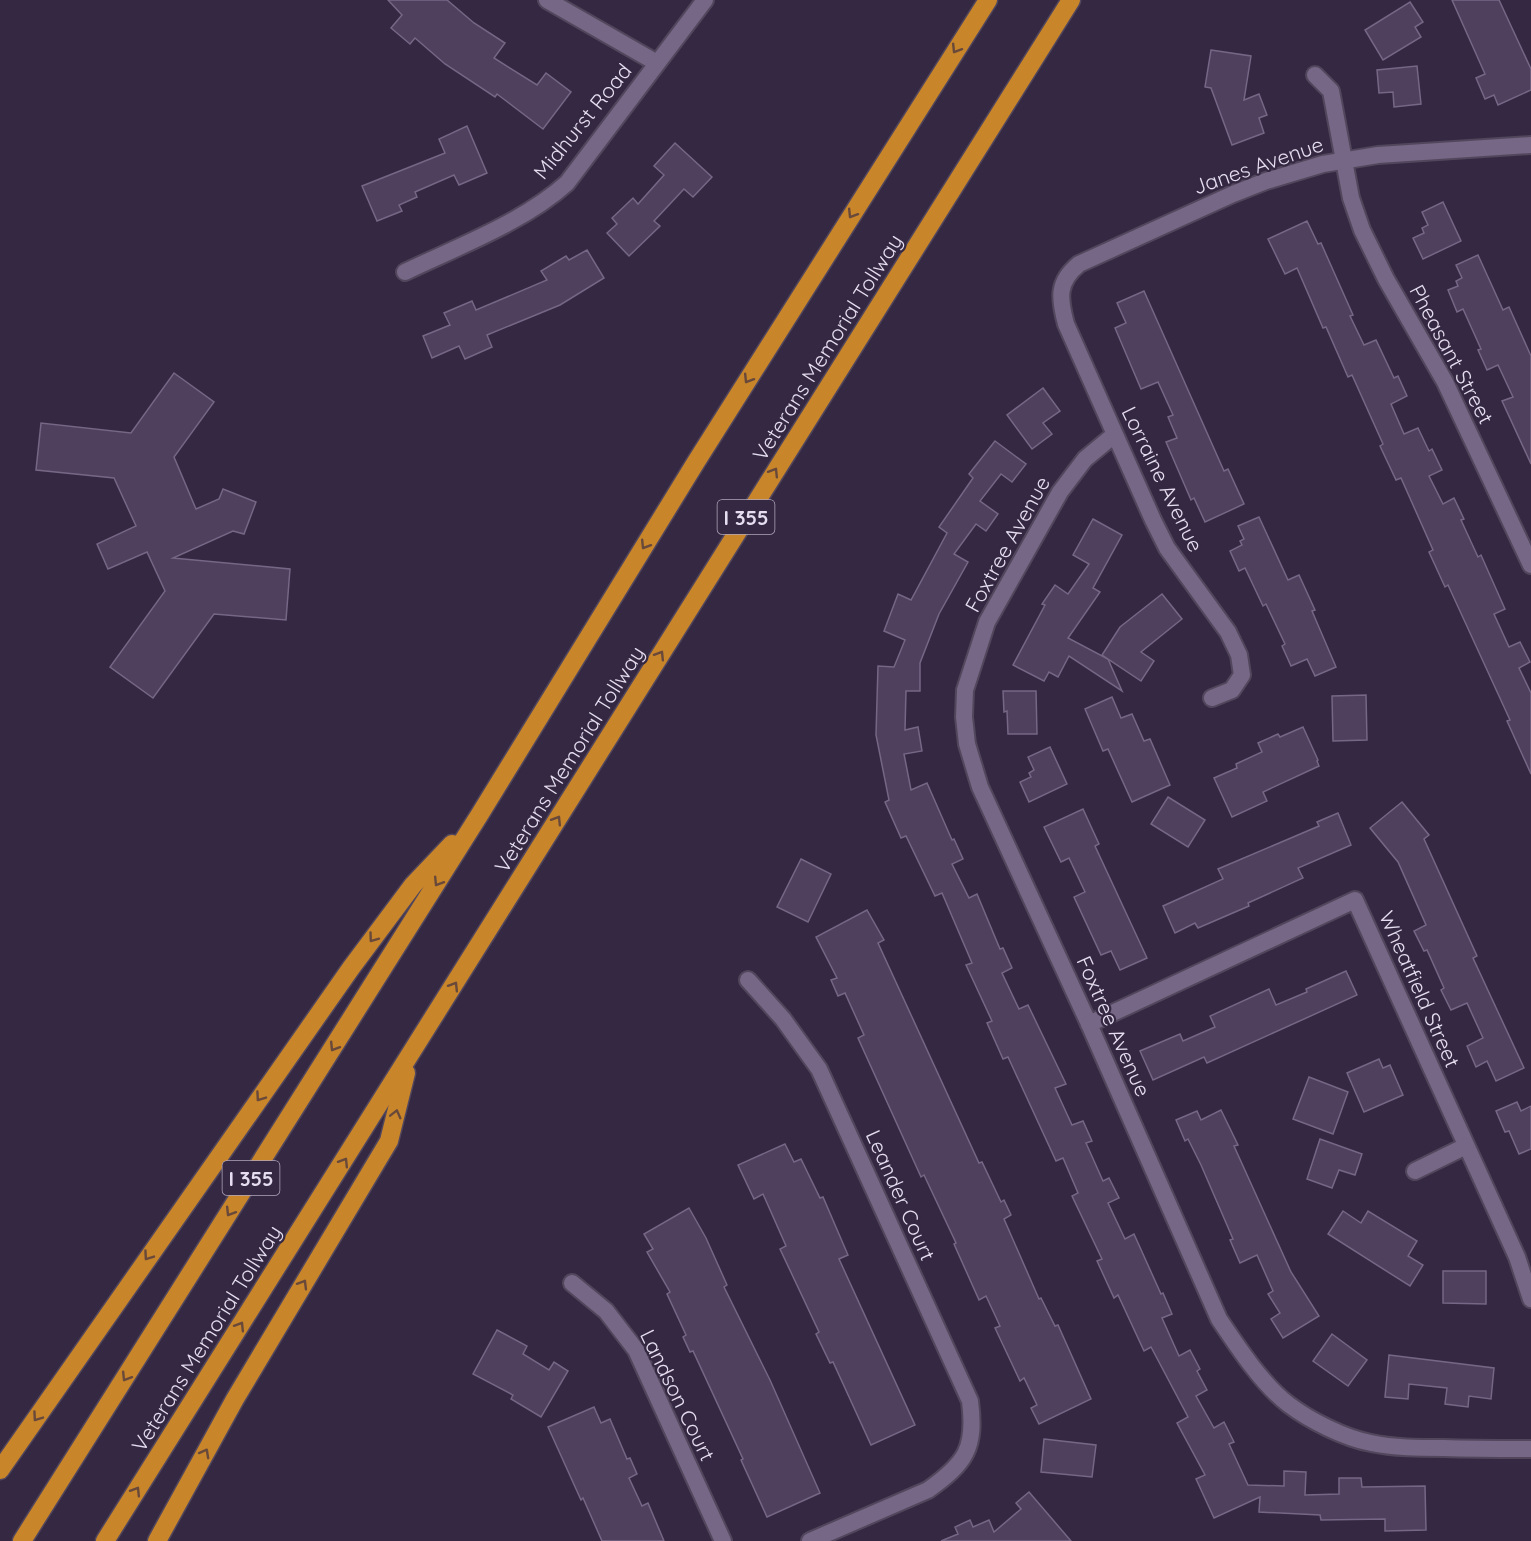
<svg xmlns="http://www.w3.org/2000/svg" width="1531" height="1541" font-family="Quicksand,sans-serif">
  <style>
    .building { fill: #4f415e; stroke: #756785; stroke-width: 1.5 }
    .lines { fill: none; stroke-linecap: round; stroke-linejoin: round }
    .street-casing { stroke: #51465c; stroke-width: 20 }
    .highway-casing { stroke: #51465c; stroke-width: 21 }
    .street { stroke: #756785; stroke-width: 16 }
    .highway { stroke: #c9852a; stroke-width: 18 }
    .oneway { stroke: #68493a }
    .labels { text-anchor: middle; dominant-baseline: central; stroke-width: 4.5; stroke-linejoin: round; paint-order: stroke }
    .shield { fill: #342842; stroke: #b1a7bc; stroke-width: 1.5 }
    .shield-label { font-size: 20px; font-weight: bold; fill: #e6def0 }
    .street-label { font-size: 21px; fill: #e6def0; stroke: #342842 }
  </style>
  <rect width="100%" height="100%" fill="#342842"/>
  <!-- building -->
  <g class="building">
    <polygon points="388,0 447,0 474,23 505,43 494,58 537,85 546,73 571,92 543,129 497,94 495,97 445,64 415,38 410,44 391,28 402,15"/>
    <polygon points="1452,0 1499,0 1531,69 1531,90 1498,105 1494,95 1485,99 1476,78 1485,74"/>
    <polygon points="1410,2 1423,22 1415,27 1421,37 1383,60 1365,30"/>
    <polygon points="1211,50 1251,56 1244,100 1259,94 1267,115 1259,118 1264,133 1232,145 1211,88 1205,87"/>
    <polygon points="1417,66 1421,104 1394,107 1393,92 1379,93 1377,70"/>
    <polygon points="467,126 487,173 459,185 454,175 415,192 417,197 399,205 402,211 377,221 362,186 445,153 439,139"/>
    <polygon points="675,143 712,177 693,197 684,189 654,221 660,226 629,256 607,233 617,224 612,218 633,198 638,204 664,175 654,166"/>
    <polygon points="1443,202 1461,241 1423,259 1413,238 1424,233 1422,228 1428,225 1422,212"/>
    <polygon points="1307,221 1318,244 1321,243 1353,315 1350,316 1364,345 1376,340 1394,378 1398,376 1407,396 1391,404 1404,434 1418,428 1429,451 1432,449 1442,470 1429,476 1443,504 1454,498 1464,519 1461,520 1478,557 1481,555 1505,609 1494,614 1509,647 1520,642 1530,662 1519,668 1531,693 1531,774 1507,721 1510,720 1448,585 1445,587 1429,552 1433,550 1401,478 1396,480 1380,446 1383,444 1352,375 1348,377 1326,327 1323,328 1297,268 1285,274 1268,239"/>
    <polygon points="587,250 604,278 560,305 487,335 492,347 465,359 459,346 432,358 423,336 450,325 444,313 472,301 476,310 547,280 541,271 566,256 569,260"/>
    <polygon points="1478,255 1503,310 1509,307 1531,356 1531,464 1502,401 1513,397 1498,365 1487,370 1478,350 1481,349 1463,309 1457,312 1448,290 1458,286 1456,281 1462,278 1456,265"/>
    <polygon points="1144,291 1224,471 1228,469 1244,504 1205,522 1194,498 1191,500 1166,442 1177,438 1168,417 1173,415 1158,382 1141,389 1115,328 1126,323 1117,303"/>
    <polygon points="174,373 214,402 174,457 196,509 219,499 223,489 256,502 244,534 233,531 173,558 290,569 286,620 214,614 153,698 110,667 165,591 147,552 108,569 97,544 136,526 114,478 36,470 41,423 131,433"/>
    <polygon points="1043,388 1060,411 1043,423 1052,434 1032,449 1007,415"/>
    <polygon points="995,441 1026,464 1012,482 1001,474 980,501 998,514 986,531 976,524 954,554 968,562 939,614 920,663 920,691 906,691 905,730 918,727 922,751 904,754 911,790 927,783 952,840 954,839 963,859 952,864 969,898 977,894 1000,949 1003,948 1012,968 1002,973 1019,1009 1028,1005 1066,1084 1055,1088 1072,1125 1083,1121 1092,1141 1086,1143 1103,1181 1109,1178 1119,1198 1108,1203 1125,1239 1134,1234 1161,1294 1163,1293 1172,1314 1162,1318 1179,1356 1190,1350 1200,1369 1197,1371 1207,1390 1196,1396 1214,1428 1224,1422 1234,1442 1229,1444 1248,1485 1284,1486 1284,1471 1306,1472 1305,1495 1339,1494 1339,1478 1361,1478 1362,1487 1425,1486 1426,1530 1385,1531 1385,1519 1321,1520 1320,1515 1259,1512 1260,1497 1214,1518 1196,1479 1205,1475 1177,1423 1188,1417 1151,1347 1144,1351 1118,1295 1114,1298 1097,1261 1102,1259 1072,1196 1078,1193 1063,1158 1056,1161 1008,1057 1003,1059 987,1023 992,1021 966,965 972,963 942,893 935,896 906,836 901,838 885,802 889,800 876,735 878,666 894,667 905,640 884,631 898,594 911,600 947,533 939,527 973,478 969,474"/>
    <polygon points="1259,517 1288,580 1299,575 1315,610 1312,611 1336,667 1315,676 1307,659 1291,666 1282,646 1285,644 1266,604 1263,606 1245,568 1239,571 1230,551 1242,545 1240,541 1244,539 1238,526"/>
    <polygon points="1093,519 1122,535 1093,588 1100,592 1068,638 1108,659 1122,691 1069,656 1058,677 1049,672 1044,681 1013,665 1045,605 1042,604 1055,585 1068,594 1089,564 1073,555"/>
    <polygon points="1162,594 1182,619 1141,652 1154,661 1141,681 1102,655 1120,627"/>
    <polygon points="1003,691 1036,691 1037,734 1008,734 1007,711 1004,712"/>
    <polygon points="1366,695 1367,740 1333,741 1332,696"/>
    <polygon points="1112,697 1121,718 1132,714 1144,741 1150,739 1170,785 1132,802 1108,749 1103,751 1085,709"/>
    <polygon points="1303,727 1318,760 1317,761 1319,766 1263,792 1267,801 1232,817 1214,778 1237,768 1236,764 1262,752 1258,743 1278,734 1280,737"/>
    <polygon points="1050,747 1067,784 1029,802 1020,782 1031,777 1029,773 1034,770 1028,757"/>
    <polygon points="1168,797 1205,820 1188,847 1151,824"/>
    <polygon points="1402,802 1429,835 1424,839 1477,956 1473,958 1524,1068 1496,1081 1487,1061 1476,1067 1467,1046 1483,1038 1467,1003 1451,1010 1441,990 1444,988 1427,950 1424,951 1414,931 1426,925 1398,862 1370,828"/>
    <polygon points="1083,809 1099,844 1095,846 1147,958 1120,970 1111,951 1101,955 1074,897 1085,892 1069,858 1061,862 1044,827"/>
    <polygon points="1338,813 1351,845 1298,868 1303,878 1248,903 1249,906 1198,928 1195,923 1175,933 1163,906 1223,879 1218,869 1319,826 1317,822"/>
    <polygon points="801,859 831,874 808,922 777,907"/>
    <polygon points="867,910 884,940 878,943 979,1163 982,1162 1001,1202 1004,1200 1011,1215 1004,1219 1039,1299 1041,1298 1055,1326 1058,1325 1091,1399 1039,1424 1031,1408 1037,1405 1024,1378 1020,1381 995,1328 1000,1326 986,1296 979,1300 954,1244 956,1243 924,1175 921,1177 858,1038 864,1035 845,993 838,996 831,980 837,978 816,937"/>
    <polygon points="1346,971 1357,995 1207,1063 1204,1057 1153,1080 1140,1051 1180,1034 1183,1041 1215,1027 1210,1016 1269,989 1276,1005 1307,992 1306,989"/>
    <polygon points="1379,1059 1383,1068 1390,1065 1403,1095 1364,1112 1347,1073"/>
    <polygon points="1309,1077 1348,1092 1333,1134 1293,1119"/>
    <polygon points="1517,1102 1521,1111 1531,1106 1531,1149 1519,1154 1509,1131 1505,1132 1496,1111"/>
    <polygon points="1221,1110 1238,1145 1234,1146 1291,1272 1319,1316 1283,1338 1271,1319 1280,1313 1268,1294 1273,1291 1257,1255 1240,1263 1230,1240 1233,1239 1201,1165 1188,1139 1185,1141 1176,1120 1197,1111 1201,1120"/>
    <polygon points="1320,1139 1362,1154 1355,1175 1339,1170 1332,1188 1307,1179"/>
    <polygon points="785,1144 794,1162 801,1159 820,1198 823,1197 848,1255 839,1259 915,1425 871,1445 833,1362 830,1363 816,1334 819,1332 780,1249 786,1246 763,1194 754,1199 738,1165"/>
    <polygon points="689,1208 706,1238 727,1285 724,1287 770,1380 820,1493 767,1517 741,1460 743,1459 693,1351 690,1352 683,1337 686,1335 667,1294 670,1292 647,1252 653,1249 644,1234"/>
    <polygon points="1343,1211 1361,1223 1368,1211 1417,1241 1408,1256 1423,1265 1410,1286 1328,1234"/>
    <polygon points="1443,1271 1486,1271 1486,1304 1443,1303"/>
    <polygon points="497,1330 527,1346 523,1354 549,1370 554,1362 568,1371 541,1417 511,1399 513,1395 473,1374"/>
    <polygon points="1332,1334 1367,1360 1348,1386 1313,1361"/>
    <polygon points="1389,1355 1494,1368 1491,1399 1469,1396 1468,1407 1445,1404 1447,1388 1409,1384 1408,1399 1385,1397"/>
    <polygon points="594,1407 601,1423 610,1419 627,1459 630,1458 637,1474 629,1478 642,1506 648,1503 664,1541 602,1541 583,1498 581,1500 548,1427"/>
    <polygon points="1044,1439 1096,1445 1092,1477 1041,1472"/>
    <polygon points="1029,1492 1071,1541 941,1541 958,1534 955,1527 970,1520 973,1527 989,1520 994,1532 1021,1509 1016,1503"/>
  </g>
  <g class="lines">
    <defs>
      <g id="street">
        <polyline points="547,0 657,63"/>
        <polyline points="1315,75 1331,91 1351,198 1362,230 1386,279 1445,382 1531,565"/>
        <path d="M405,272C457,247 524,222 567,183L705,0"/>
        <path d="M1114,435L1085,459L1060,492L987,622L965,690L964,717L967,744L980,787L1089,1024L1219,1319C1237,1346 1262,1384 1288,1404C1309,1420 1344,1438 1371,1443C1394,1448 1420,1448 1444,1448C1473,1449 1502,1449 1531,1449"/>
        <path d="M1212,698L1232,690L1242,675L1239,655L1228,632L1167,548L1153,520L1066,324C1059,298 1057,282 1079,264L1233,194L1266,181L1323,164L1378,155L1531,145"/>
        <path d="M748,980L783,1019L819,1069L970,1401C976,1448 966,1463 928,1490L810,1541"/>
        <polyline points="1089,1024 1355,900 1517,1257 1531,1299"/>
        <polyline points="1415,1171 1466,1146"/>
        <polyline points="572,1283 606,1311 636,1350 723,1541"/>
      </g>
      <g id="highway">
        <polyline points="0,1470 351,968 413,885 452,844"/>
        <polyline points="22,1541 480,814 696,462 988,0"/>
        <polyline points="105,1541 1071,0"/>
        <polyline points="157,1541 235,1399 389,1141 406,1073"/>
      </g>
    </defs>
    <!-- street casing -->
    <use href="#street" class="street-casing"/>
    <!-- highway casing -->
    <use href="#highway" class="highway-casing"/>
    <!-- street -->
    <use href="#street" class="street"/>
    <!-- highway -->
    <use href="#highway" class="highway"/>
  </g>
  <!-- one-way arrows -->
  <defs><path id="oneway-chevron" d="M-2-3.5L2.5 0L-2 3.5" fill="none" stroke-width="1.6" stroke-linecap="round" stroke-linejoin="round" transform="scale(1.5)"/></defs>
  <g class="oneway">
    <use href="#oneway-chevron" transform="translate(956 49) rotate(122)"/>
    <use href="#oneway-chevron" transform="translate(852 214) rotate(122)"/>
    <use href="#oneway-chevron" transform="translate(748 379) rotate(122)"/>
    <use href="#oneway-chevron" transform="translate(774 472) rotate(-58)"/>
    <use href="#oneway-chevron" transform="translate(645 545) rotate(122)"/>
    <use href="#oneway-chevron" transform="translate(660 655) rotate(-58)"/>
    <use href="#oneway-chevron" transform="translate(557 820) rotate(-58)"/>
    <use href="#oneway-chevron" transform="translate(438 882) rotate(122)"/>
    <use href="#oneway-chevron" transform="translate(373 938) rotate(126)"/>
    <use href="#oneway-chevron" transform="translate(454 986) rotate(-58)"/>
    <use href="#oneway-chevron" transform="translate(334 1047) rotate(122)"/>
    <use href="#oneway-chevron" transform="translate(260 1097) rotate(125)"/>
    <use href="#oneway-chevron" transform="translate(396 1114) rotate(-76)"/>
    <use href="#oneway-chevron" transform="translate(344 1162) rotate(-58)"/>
    <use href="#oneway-chevron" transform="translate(230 1212) rotate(122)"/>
    <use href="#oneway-chevron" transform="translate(148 1256) rotate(125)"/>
    <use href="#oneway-chevron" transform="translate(303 1284) rotate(-59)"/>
    <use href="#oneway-chevron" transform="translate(240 1326) rotate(-58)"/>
    <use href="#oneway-chevron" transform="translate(126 1377) rotate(122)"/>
    <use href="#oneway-chevron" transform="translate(37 1417) rotate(125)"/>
    <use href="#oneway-chevron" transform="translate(205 1453) rotate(-61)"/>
    <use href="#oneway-chevron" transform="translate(136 1491) rotate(-58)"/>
  </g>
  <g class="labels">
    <!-- shield labels -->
    <g class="shield">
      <rect x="717.5" y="500" width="57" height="34" rx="4.5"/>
      <rect x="222.5" y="1161" width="57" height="34" rx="4.5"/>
    </g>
    <g class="shield-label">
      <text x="746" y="517">I 355</text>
      <text x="251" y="1178">I 355</text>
    </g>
    <!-- street labels -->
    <g class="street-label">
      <text transform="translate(582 121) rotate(-51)">Midhurst Road</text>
      <text transform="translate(1258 165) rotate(-19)">Janes Avenue</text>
      <text transform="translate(827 347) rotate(-58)">Veterans Memorial Tollway</text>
      <text transform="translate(1452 354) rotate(62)">Pheasant Street</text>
      <text transform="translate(1163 479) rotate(64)">Lorraine Avenue</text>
      <text transform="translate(1007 544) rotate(-61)">Foxtree Avenue</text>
      <text transform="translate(569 759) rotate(-58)">Veterans Memorial Tollway</text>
      <text transform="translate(1420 989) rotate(66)">Wheatfield Street</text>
      <text transform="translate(1114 1026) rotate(66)">Foxtree Avenue</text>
      <text transform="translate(901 1195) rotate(66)">Leander Court</text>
      <text transform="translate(206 1338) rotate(-58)">Veterans Memorial Tollway</text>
      <text transform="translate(678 1395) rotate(64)">Landson Court</text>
    </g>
  </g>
</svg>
